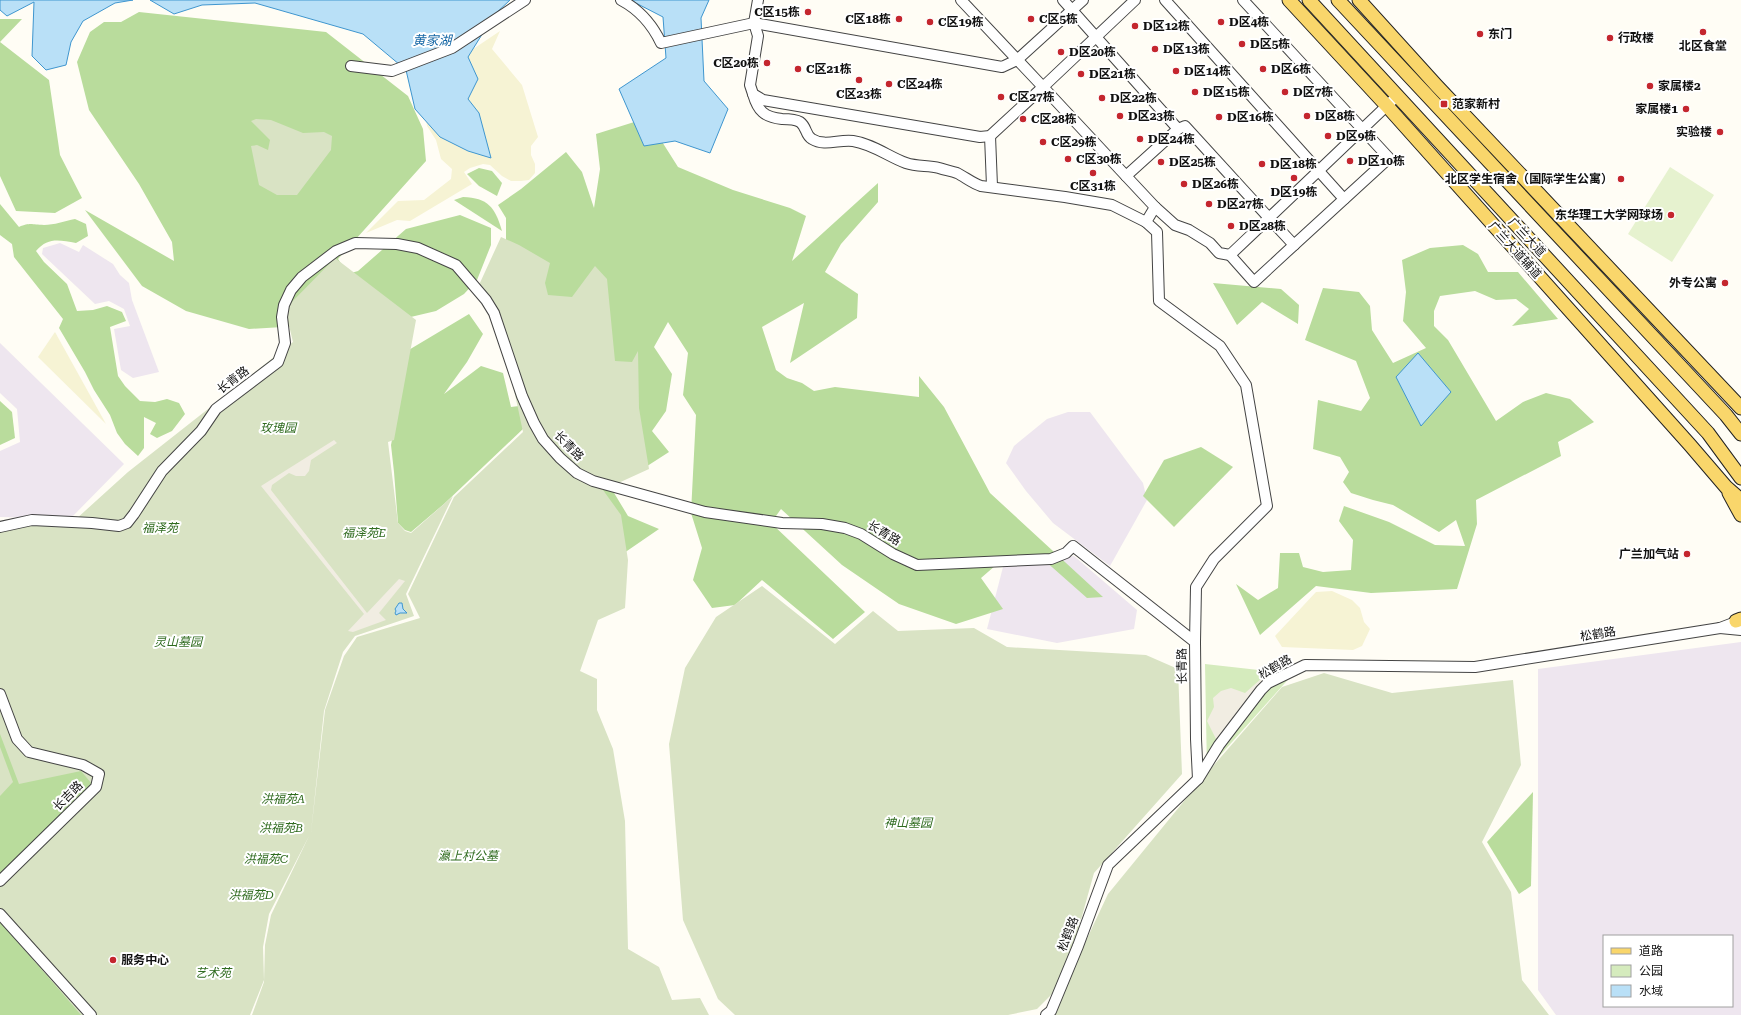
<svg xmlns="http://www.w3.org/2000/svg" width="1741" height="1015" font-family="'Roboto Serif','Noto Sans SC',serif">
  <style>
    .industrial { fill: #eee6ef; fill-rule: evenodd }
    .farmland { fill: #f6f3d4 }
    .green { fill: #d5ebbd }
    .forest { fill: #b9dc9c }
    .cemetery { fill: #d9e3c4 }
    .pitch { fill: #e6f2cf }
    .plaza { fill: #f1ede2 }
    .water { fill: #b9e0f7; stroke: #3f96cf }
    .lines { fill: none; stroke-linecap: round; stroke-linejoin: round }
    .minor-casing { stroke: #444; stroke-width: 12 }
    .major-casing { stroke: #222; stroke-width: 15 }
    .minor { stroke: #fff; stroke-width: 10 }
    .major { stroke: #f9d66b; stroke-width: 13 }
    .poi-dot { fill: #c4262e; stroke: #fff; stroke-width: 1.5 }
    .labels { text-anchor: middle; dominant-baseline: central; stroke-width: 4; stroke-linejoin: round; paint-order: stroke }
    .poi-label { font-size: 12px; font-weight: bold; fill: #111; stroke: #fff; text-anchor: start }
    .street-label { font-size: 12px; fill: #111; stroke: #fff }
    .park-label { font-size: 12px; font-style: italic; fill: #2f6b1f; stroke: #fff }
    .water-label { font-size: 13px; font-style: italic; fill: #1768a6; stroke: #fff }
  </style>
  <rect width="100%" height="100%" fill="#fffdf5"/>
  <!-- industrial -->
  <g class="industrial">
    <polygon points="60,243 79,252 83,245 113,264 120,275 129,283 132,300 159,372 133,378 121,370 114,329 130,326 124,309 109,301 95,304 42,254 43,248"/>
    <polygon points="0,343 124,464 70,519 0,517 0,451 20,442 17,409 0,393"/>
    <polygon points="1068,412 1090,412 1143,483 1147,500 1110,566 1053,523 1026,491 1006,463 1014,446 1047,419"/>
    <polygon points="1074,556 1137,610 1134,629 1057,643 987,629 1003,567"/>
    <path d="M1741,642V1015H1556L1538,990V669ZM1604,936H1732V1006H1604Z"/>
  </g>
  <!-- farmland -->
  <g class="farmland">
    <polygon points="500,31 492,49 522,85 538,137 531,146 531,155 535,164 535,173 529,180 521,181 511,181 502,176 490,165 483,164 470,168 464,172 472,184 410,221 397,220 366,233 398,201 424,200 451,179 452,169 441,159 436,140 427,126 422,98 442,70"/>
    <polygon points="55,332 106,424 38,357"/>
    <polygon points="1332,591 1352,600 1360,608 1364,622 1370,629 1362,646 1353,650 1282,647 1275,636 1316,592"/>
  </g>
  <!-- green -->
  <polygon class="green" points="1205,664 1293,674 1207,770"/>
  <!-- forest -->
  <g class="forest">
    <polygon points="139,12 326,32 408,96 423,129 426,161 338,259 348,274 358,271 406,229 460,215 491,228 491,245 477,280 464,294 436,311 398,320 249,329 186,311 142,286 85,210 174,261 172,242 139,184 89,110 77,62 90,32 104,22 121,22"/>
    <polygon points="0,19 22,19 0,42 49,80 60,155 82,198 55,213 16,211 0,176"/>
    <polygon points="647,118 678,167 733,190 790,208 806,216 792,261 878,183 878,202 841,244 825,272 858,294 857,318 790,363 804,303 762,327 776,370 787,378 802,383 814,391 835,387 919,397 919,376 944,407 990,493 1103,597 1087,598 1044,560 1003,559 981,578 1003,609 956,624 899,604 842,565 781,509 771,523 865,612 833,639 762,580 735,605 712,608 693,580 702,548 691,513 696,415 683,395 688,353 668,322 654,347 672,374 666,411 652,431 669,452 641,470 608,483 628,516 659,529 624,553 524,428 444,504 411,532 405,530 398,523 394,472 391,445 400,399 402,354 469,314 483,334 467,362 444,394 481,366 503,373 511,407 551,402 506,257 506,218 498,205 521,189 566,152 582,172 594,208 600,169 596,134"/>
    <polygon points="479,168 492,171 502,183 497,196 479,186 467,174"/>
    <path d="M463,197C488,198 495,207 502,231L454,200Z"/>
    <path d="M0,204L19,227C31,222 32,225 44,225C54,225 65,221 75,219L86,224L88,236L76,243C59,240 48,237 36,251L44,262L67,284L77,311L93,310L107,306L122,312L126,321L110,327L118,376L125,386L140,401L155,402L167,399L179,403L185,414L172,431L157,438L150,434L156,423L144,417V448L138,456L125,444L117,433L110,415L94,390L85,372L59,328L63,319L14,257L12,244L0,235Z"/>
    <polygon points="1463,245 1478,254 1488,272 1518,272 1558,319 1512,326 1529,309 1516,299 1496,300 1475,291 1440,296 1434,311 1434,326 1448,340 1496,421 1523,402 1546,393 1570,399 1594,422 1558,442 1561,456 1476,500 1477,524 1457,589 1371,593 1316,586 1260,635 1236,584 1258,600 1278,588 1280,553 1299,553 1303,567 1323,572 1351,570 1353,540 1339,521 1344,506 1389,522 1435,545 1465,546 1456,520 1439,532 1393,505 1373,500 1351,493 1343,482 1349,472 1340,457 1313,449 1318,400 1361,411 1370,398 1356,361 1305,340 1323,288 1359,292 1370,306 1372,330 1393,363 1426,348 1403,321 1406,292 1402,260 1430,248"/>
    <polygon points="1213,283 1281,289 1299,305 1298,324 1262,302 1237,325"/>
    <polygon points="0,401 12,412 15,438 0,445"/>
    <polygon points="1201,447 1233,467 1174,527 1143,496 1164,460"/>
    <polygon points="0,665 117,760 0,888"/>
    <polygon points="1533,792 1531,886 1519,894 1487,842"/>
    <polygon points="0,922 82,1015 0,1015"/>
  </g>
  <!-- cemetery -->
  <g class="cemetery">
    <polygon points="256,119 271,120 303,133 324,132 332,136 331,150 297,195 277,195 259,185 251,146 257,145 268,150 270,140 251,121"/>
    <polygon points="501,237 519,245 550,263 545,283 548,295 572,297 595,266 607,279 615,361 632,362 638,351 639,408 649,469 603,490 621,515 628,560 625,608 598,620 580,671 597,679 597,710 613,749 625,821 628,949 659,967 672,1000 700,998 709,1015 252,1015 264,982 265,945 271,915 309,836 269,914 263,947 264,980 250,1015 81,1015 0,921 0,875 92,784 81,771 19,784 0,734 0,526 75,520 128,472 293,342 285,309 335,258 416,320 394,440 388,442 398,523 405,531 411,533 453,496 406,594 414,616 355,636 343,652 324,711 311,832 325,710 344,656 357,637 420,618 408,594 454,497 523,432 513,385 479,285"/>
    <polygon points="762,586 835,644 873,611 898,631 974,628 1007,647 1146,655 1178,669 1182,774 1094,873 1072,952 1057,989 1037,1009 1008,1015 735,1015 718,999 683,920 669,744 685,668 716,617"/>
    <polygon points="1324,673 1392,693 1513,680 1521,765 1482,842 1511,892 1522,980 1549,1015 1051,1015 1108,894 1207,773 1282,687"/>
    <polygon points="0,747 13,782 0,796"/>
  </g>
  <!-- pitch -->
  <polygon class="pitch" points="1670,167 1714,195 1672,262 1628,234"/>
  <!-- plaza -->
  <g class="plaza">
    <polygon points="334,440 337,443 311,460 309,471 305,476 296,476 289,473 272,485 271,490 367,613 399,579 405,581 379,613 386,620 353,632 348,631 364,614 261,486"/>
    <polygon points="1270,671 1277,673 1261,690 1219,745 1207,721 1214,707 1213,698 1221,691 1231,688 1245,693"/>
  </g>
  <!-- water -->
  <g class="water">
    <polygon points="0,0 133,0 115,3 83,21 71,42 66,65 46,70 32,56 34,2 7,16 0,10"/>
    <polygon points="150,0 510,0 494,15 468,57 478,79 468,99 479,113 491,158 468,151 440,137 415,109 406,70 363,34 255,3 202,5 174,14"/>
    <polygon points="630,0 709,0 701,18 704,81 728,109 710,153 675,141 644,146 619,89 666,58 663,17"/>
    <polygon points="1418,353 1451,392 1421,426 1396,377"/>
    <polygon points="399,603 402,603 403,609 407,613 400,613 396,615 395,613 396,611 395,609"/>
  </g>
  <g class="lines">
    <defs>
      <g id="minor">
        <path d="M621,0C640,10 652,24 661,43L754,23L758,36L750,85L753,94L763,100L980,137L990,136L1043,87L1126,176"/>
        <polyline points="758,0 754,23 1002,67 1017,60 1083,0"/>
        <polyline points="961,0 1043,87 1135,0"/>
        <polyline points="1063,0 1178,129 1185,126 1269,218 1397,96"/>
        <polyline points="1165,0 1344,199"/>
        <polyline points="351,66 392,71 452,48 525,0"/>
        <path d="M753,94C758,111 764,117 782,119C788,119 795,119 800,122C807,127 805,135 812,139C825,147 839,139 853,141C873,144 889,157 906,163C917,167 929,165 939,168C945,170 951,171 957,173C965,177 972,183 981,186L1065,197L1112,205L1146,222"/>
        <polyline points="1178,129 1126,176 1155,207 1146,222 1157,232 1159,301 1220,346 1246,385 1267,506 1214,559 1196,587 1195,642"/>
        <polyline points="990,136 992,186"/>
        <polyline points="1155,207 1175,225 1189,230 1210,243 1219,253 1230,255 1269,218 1294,245 1389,158 1243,0"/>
        <polyline points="1230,255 1254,282 1294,245"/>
        <polyline points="0,527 32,520 92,523 119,526 127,523 134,514 162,471 201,431 216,409 278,362 285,343 282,317 284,305 291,290 302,277 336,251 355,243 397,244 418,248 456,265 486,300 494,313 522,396 534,423 543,439 560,458 577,473 593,481 705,512 782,523 822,524 845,528 861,534 893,554 917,565 1051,559 1066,553 1073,546 1195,642 1196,739 1198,779"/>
        <polyline points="1720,628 1741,630"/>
        <polyline points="0,694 17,739 29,752 83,765 99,774 96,787 0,881"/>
        <polyline points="0,914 91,1015"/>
        <polyline points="1046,1015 1051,1011 1078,946 1108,865 1198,779 1219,745 1261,690 1268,683 1305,665 1475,667 1720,628 1741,620"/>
      </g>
      <g id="major">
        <polyline points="1289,0 1387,106 1690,445 1726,487 1741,500"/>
        <polyline points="1309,0 1708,433 1741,478"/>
        <polyline points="1338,0 1726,415 1741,434"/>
        <polyline points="1359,0 1436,85 1741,408"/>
        <polyline points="1729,493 1741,515"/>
        <polyline points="1736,621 1741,619"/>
      </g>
    </defs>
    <!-- minor casing -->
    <use href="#minor" class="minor-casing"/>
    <!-- major casing -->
    <use href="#major" class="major-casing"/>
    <!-- minor -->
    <use href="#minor" class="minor"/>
    <!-- major -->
    <use href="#major" class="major"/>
  </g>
  <!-- markers -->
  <g class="poi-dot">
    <circle cx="808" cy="12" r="4"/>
    <circle cx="899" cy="19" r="4"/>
    <circle cx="1031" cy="19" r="4"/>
    <circle cx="930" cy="22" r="4"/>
    <circle cx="1221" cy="22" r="4"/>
    <circle cx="1135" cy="26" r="4"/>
    <circle cx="1703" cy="32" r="4"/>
    <circle cx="1480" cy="34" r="4"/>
    <circle cx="1610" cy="38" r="4"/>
    <circle cx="1242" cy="44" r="4"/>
    <circle cx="1155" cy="49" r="4"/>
    <circle cx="1061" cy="52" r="4"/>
    <circle cx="767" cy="63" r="4"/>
    <circle cx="798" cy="69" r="4"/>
    <circle cx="1263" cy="69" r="4"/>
    <circle cx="1176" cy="71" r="4"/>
    <circle cx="1081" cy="74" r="4"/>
    <circle cx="859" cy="80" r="4"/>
    <circle cx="889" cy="84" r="4"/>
    <circle cx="1650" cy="86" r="4"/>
    <circle cx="1195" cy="92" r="4"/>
    <circle cx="1285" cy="92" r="4"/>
    <circle cx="1001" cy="97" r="4"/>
    <circle cx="1102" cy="98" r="4"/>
    <rect x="1440" y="100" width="8" height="8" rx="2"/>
    <circle cx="1686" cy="109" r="4"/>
    <circle cx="1120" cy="116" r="4"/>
    <circle cx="1307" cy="116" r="4"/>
    <circle cx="1219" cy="117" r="4"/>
    <circle cx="1023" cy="119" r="4"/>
    <circle cx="1720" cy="132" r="4"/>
    <circle cx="1328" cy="136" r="4"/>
    <circle cx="1140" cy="139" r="4"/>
    <circle cx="1043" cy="142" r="4"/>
    <circle cx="1068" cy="159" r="4"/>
    <circle cx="1350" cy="161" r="4"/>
    <circle cx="1161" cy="162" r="4"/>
    <circle cx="1262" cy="164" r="4"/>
    <circle cx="1093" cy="173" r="4"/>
    <circle cx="1294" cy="178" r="4"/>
    <circle cx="1621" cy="179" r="4"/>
    <circle cx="1184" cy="184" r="4"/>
    <circle cx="1209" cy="204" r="4"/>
    <circle cx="1671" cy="215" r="4"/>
    <circle cx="1231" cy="226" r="4"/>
    <circle cx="1725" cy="283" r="4"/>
    <circle cx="1687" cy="554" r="4"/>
    <circle cx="113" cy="960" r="4"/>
  </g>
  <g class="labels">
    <!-- poi labels -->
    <g class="poi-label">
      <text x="800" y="12" text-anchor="end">C区15栋</text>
      <text x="891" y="19" text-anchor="end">C区18栋</text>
      <text x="1039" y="19">C区5栋</text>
      <text x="938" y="22">C区19栋</text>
      <text x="1229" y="22">D区4栋</text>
      <text x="1143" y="26">D区12栋</text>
      <text x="1488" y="34">东门</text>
      <text x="1618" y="38">行政楼</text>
      <text x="1250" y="44">D区5栋</text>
      <text x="1703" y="46" text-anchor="middle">北区食堂</text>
      <text x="1163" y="49">D区13栋</text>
      <text x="1069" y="52">D区20栋</text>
      <text x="759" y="63" text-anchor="end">C区20栋</text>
      <text x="806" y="69">C区21栋</text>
      <text x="1271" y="69">D区6栋</text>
      <text x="1184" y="71">D区14栋</text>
      <text x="1089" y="74">D区21栋</text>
      <text x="897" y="84">C区24栋</text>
      <text x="1658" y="86">家属楼2</text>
      <text x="1203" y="92">D区15栋</text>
      <text x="1293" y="92">D区7栋</text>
      <text x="859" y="94" text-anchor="middle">C区23栋</text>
      <text x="1009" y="97">C区27栋</text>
      <text x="1110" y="98">D区22栋</text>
      <text x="1452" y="104">范家新村</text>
      <text x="1678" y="109" text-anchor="end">家属楼1</text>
      <text x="1128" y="116">D区23栋</text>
      <text x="1315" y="116">D区8栋</text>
      <text x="1227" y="117">D区16栋</text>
      <text x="1031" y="119">C区28栋</text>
      <text x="1712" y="132" text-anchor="end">实验楼</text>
      <text x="1336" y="136">D区9栋</text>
      <text x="1148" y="139">D区24栋</text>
      <text x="1051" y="142">C区29栋</text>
      <text x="1076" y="159">C区30栋</text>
      <text x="1358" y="161">D区10栋</text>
      <text x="1169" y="162">D区25栋</text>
      <text x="1270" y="164">D区18栋</text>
      <text x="1613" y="179" text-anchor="end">北区学生宿舍（国际学生公寓）</text>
      <text x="1192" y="184">D区26栋</text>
      <text x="1093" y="186" text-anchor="middle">C区31栋</text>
      <text x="1294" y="192" text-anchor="middle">D区19栋</text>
      <text x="1217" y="204">D区27栋</text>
      <text x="1663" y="215" text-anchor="end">东华理工大学网球场</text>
      <text x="1239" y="226">D区28栋</text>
      <text x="1717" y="283" text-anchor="end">外专公寓</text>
      <text x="1679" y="554" text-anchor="end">广兰加气站</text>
      <text x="121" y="960">服务中心</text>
    </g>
    <!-- street labels -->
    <g class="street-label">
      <text transform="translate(1527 237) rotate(47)">广兰大道</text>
      <text transform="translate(1515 250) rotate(48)">广兰大道辅道</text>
      <text transform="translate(233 380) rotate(-37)">长青路</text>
      <text transform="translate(569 446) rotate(46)">长青路</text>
      <text transform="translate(884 533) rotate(30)">长青路</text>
      <text transform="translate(1598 634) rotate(-9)">松鹤路</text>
      <text transform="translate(1182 666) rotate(-91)">长青路</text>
      <text transform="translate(1275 667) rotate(-30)">松鹤路</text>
      <text transform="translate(68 796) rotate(-45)">长吉路</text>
      <text transform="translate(1068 934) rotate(-69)">松鹤路</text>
    </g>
    <!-- park labels -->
    <g class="park-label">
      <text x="278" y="428">玫瑰园</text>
      <text x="160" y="528">福泽苑</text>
      <text x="364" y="533">福泽苑E</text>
      <text x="178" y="642">灵山墓园</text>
      <text x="283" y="799">洪福苑A</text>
      <text x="908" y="823">神山墓园</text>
      <text x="281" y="828">洪福苑B</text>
      <text x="468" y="856">瀛上村公墓</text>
      <text x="266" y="859">洪福苑C</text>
      <text x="251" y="895">洪福苑D</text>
      <text x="213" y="973">艺术苑</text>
    </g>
    <!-- water labels -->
    <g class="water-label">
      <text x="432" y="40">黄家湖</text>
    </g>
  </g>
  <!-- legend -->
  <rect x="1603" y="935" width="130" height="72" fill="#ffffff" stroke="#a0a0a0"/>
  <rect x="1611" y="948" width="20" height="6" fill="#f9d66b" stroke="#a0a0a0"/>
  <text x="1639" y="955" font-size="12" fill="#111111">道路</text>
  <rect x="1611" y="965" width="20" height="12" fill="#d5ebbd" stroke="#a0a0a0"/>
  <text x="1639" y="975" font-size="12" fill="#111111">公园</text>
  <rect x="1611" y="985" width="20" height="12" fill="#b9e0f7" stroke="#a0a0a0"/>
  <text x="1639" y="995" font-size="12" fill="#111111">水域</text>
</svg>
